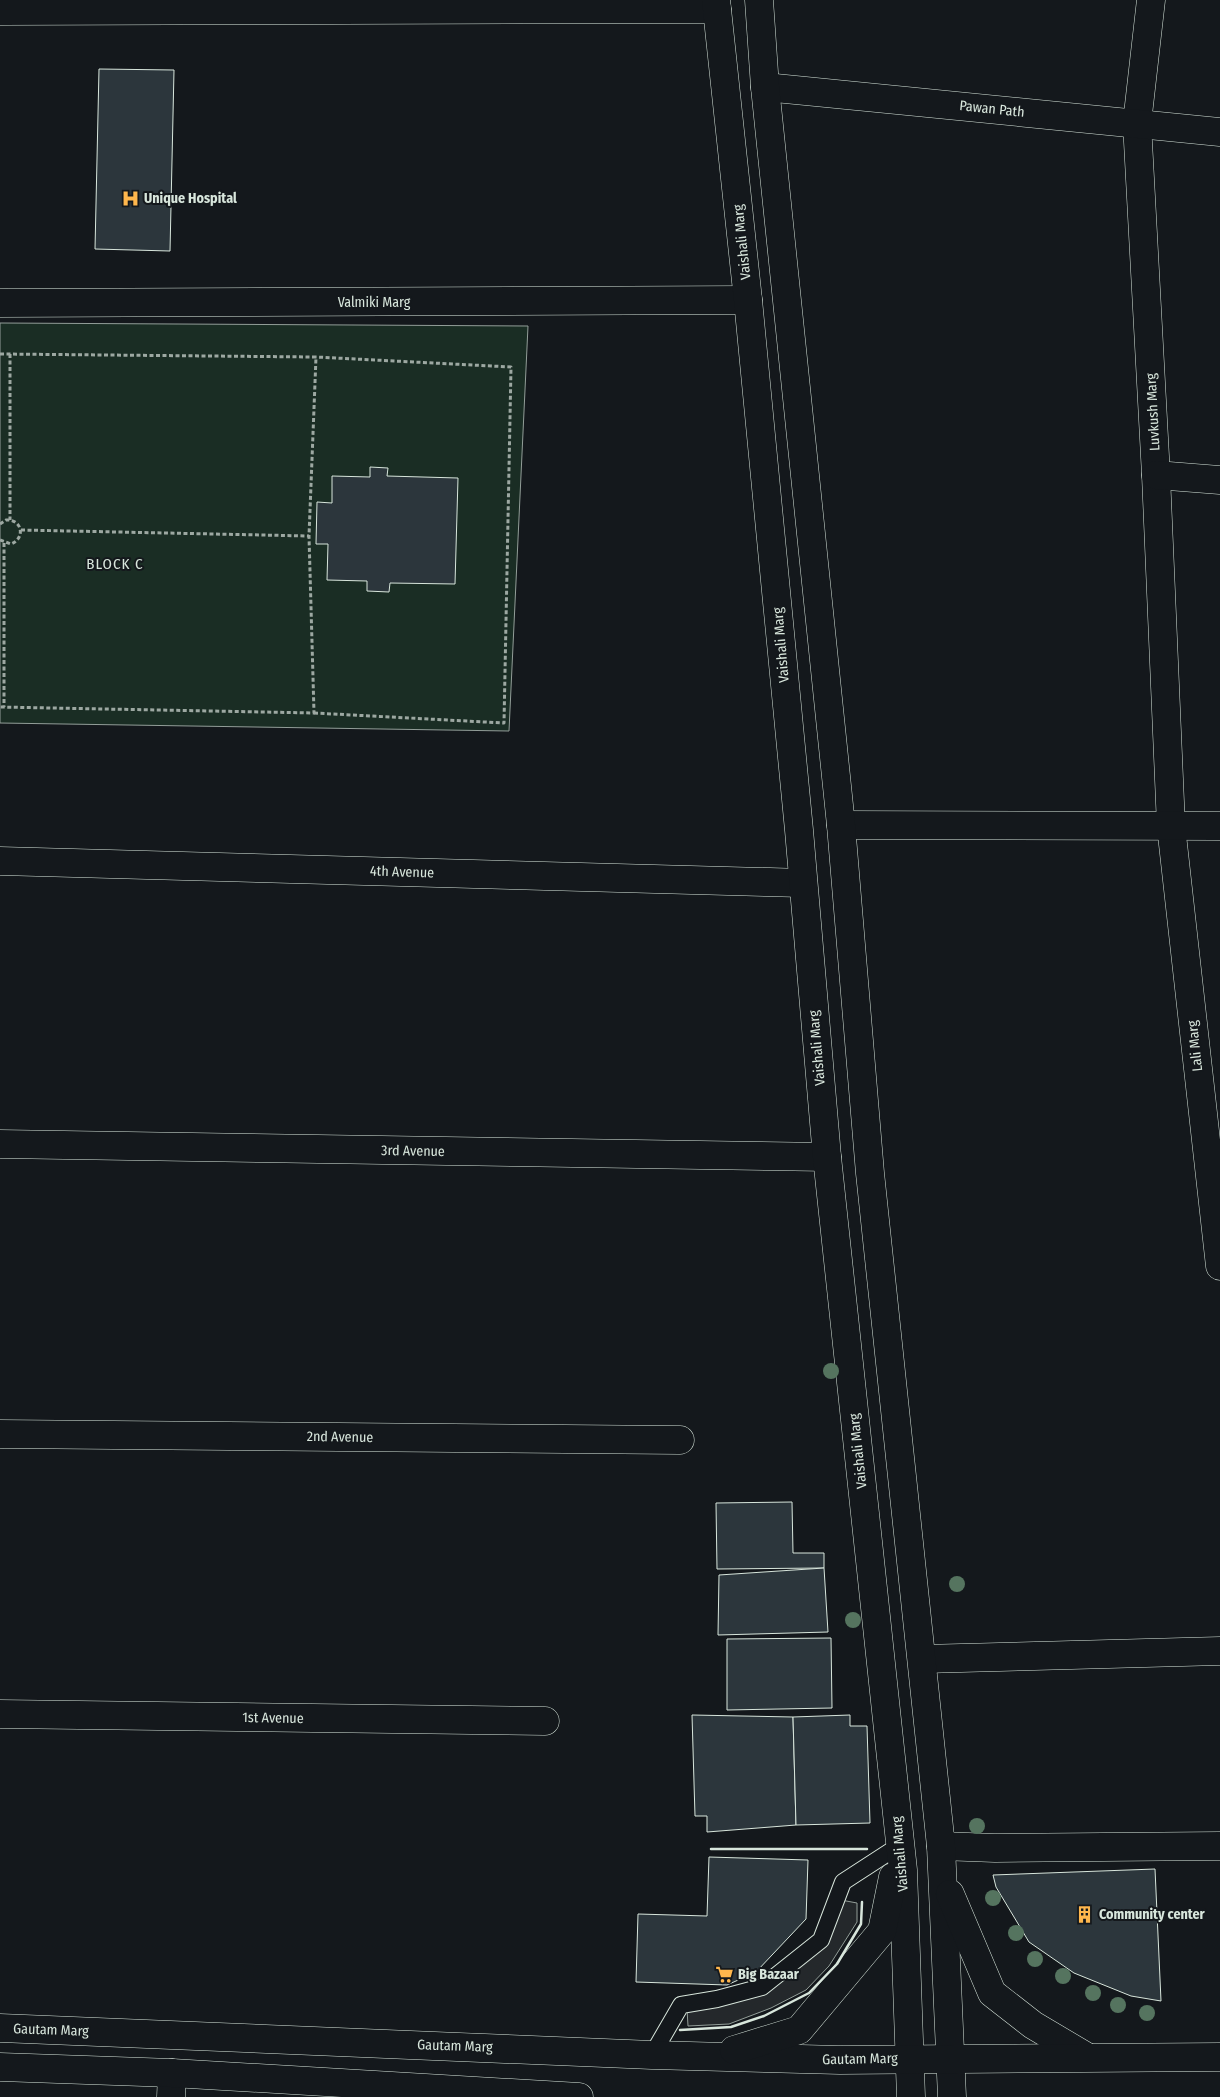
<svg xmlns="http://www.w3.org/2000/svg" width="1220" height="2097" font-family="'Fira Sans Condensed',sans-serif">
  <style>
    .green { fill: #1a2d24; stroke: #939e99 }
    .parking { fill: #24282b; stroke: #939e99 }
    .building { fill: #2c363c; stroke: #d8e6dc }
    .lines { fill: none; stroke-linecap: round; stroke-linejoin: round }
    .lane-casing { stroke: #d8e6dc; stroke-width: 18 }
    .street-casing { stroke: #d8e6dc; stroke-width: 29 }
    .secondary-casing { stroke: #d8e6dc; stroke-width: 29 }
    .path { stroke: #9da8a2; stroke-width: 3; stroke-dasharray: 4 2.5; stroke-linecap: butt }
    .lane { stroke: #14181c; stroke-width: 16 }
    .street { stroke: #14181c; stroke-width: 28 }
    .secondary { stroke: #14181c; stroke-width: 28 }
    .wall { stroke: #d8e6dc; stroke-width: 2.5 }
    .tree { fill: #55745f }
    .labels { text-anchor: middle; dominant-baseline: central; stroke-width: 4; stroke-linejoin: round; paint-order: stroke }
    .street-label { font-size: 14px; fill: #d8e6dc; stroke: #14181c }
    .poi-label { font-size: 14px; font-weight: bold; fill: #d8e6dc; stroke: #14181c; text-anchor: start }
    .neighbourhood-label { font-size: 15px; letter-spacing: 1px; fill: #d8e6dc; stroke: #14181c }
  </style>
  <rect width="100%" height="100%" fill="#14181c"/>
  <!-- green -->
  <polygon class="green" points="0,323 528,326 509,731 0,723"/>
  <!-- parking -->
  <polygon class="parking" points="841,1900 857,1903 857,1922 829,1966 806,1990 771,2008 729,2024 688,2026 687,2009 763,1991 822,1943"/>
  <!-- building -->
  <g class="building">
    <polygon points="99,69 174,70 170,251 95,249"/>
    <polygon points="370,467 388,468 387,476 458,478 455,584 390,583 389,592 367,591 367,581 327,580 328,544 316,544 317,502 332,503 332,476 370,477"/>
    <polygon points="792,1502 793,1553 824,1553 824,1568 717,1569 716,1503"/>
    <polygon points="824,1568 828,1632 718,1635 719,1575"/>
    <polygon points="831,1638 832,1708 727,1710 727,1639"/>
    <polygon points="692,1715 793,1717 796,1825 707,1832 707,1816 695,1816"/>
    <polygon points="850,1715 850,1726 867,1726 870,1823 796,1825 793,1717"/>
    <polygon points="709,1857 808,1860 806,1919 756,1972 727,1985 636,1982 638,1914 707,1916"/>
    <polygon points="1155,1869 1161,2001 1131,1996 1074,1973 1029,1942 996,1887 993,1875"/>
  </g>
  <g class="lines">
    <defs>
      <polyline id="lane" points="652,2055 681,2005 717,1999 762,1987 821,1940 843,1882 900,1845"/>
      <g id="street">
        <polyline points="1151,0 1137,123 1156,475 1171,826 1220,1266"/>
        <polyline points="0,11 717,9"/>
        <polyline points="765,87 1220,132"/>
        <polyline points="0,303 748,300"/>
        <polyline points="1156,475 1220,480"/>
        <polyline points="841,825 1220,826"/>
        <polyline points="0,861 803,883"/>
        <polyline points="0,1144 827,1157"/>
        <polyline points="0,1434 680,1440"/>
        <polyline points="923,1659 1220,1651"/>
        <polyline points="0,1714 545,1721"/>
        <polyline points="941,1846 995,1848 1220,1846"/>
        <polyline points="171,2097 172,2073"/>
      </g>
      <g id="secondary">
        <polyline points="716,0 748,300 799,830 827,1157 903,1870 911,2097"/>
        <polyline points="759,0 765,87 841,825 870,1173 941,1846 952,2097"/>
        <polyline points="950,1894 992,1993 1033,2025 1087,2057"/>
        <polyline points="0,2028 652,2055 840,2060 1220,2057"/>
        <polyline points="734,2050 799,2030 882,1931 893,1877"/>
        <polyline points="0,2067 172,2073 579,2097"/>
      </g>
    </defs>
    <!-- lane casing -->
    <use href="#lane" class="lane-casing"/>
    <!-- street casing -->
    <use href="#street" class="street-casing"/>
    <!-- secondary casing -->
    <use href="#secondary" class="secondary-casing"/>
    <!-- path -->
    <g class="path">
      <polyline points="0,354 316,357 309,536 314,713 0,707"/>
      <polyline points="10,354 10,520"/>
      <path d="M0,524L6,520C22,519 26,538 11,544L0,540"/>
      <polyline points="21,530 309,536"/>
      <polyline points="4,543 4,707"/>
      <polyline points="314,713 504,723 511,367 316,357"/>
    </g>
    <!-- lane -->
    <use href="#lane" class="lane"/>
    <!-- street -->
    <use href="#street" class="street"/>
    <!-- secondary -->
    <use href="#secondary" class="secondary"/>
    <!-- wall -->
    <g class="wall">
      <polyline points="711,1849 867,1849"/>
      <polyline points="680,2030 731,2027 764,2016 809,1993 837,1964 861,1924 862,1902"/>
    </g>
  </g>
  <!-- trees -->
  <g class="tree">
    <circle cx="831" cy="1371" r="8"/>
    <circle cx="957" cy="1584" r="8"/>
    <circle cx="853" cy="1620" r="8"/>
    <circle cx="977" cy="1826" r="8"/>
    <circle cx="993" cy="1898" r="8"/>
    <circle cx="1016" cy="1933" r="8"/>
    <circle cx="1035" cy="1959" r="8"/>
    <circle cx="1063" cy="1976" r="8"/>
    <circle cx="1093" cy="1993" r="8"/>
    <circle cx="1118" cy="2005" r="8"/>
    <circle cx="1147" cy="2013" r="8"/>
  </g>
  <!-- icons -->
  <defs>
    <symbol id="hospital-bare" viewBox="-9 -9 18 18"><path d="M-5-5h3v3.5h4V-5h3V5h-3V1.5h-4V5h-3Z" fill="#ffb74d" stroke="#14181c" stroke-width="2.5" paint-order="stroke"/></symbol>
    <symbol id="building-bare" viewBox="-9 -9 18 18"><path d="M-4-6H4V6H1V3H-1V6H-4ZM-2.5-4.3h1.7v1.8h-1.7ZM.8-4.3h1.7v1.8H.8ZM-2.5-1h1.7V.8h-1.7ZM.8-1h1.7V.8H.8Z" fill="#ffb74d" stroke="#14181c" stroke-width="2.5" paint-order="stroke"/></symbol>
    <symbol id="supermarket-bare" viewBox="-9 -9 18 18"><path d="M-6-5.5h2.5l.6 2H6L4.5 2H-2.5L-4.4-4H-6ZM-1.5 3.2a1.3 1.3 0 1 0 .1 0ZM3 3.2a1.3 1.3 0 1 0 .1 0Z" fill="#ffb74d" stroke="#14181c" stroke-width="2.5" paint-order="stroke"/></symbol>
  </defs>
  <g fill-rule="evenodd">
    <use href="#hospital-bare" x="118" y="186" width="25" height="25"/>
    <use href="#building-bare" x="1072" y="1902" width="25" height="25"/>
    <use href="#supermarket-bare" x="712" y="1962" width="25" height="25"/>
  </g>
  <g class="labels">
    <!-- street labels -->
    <g class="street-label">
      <text transform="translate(992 109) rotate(6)">Pawan Path</text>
      <text transform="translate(742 242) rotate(-96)">Vaishali Marg</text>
      <text x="374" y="302">Valmiki Marg</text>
      <text transform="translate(1153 412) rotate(-93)">Luvkush Marg</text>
      <text transform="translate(781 645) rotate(-95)">Vaishali Marg</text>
      <text transform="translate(402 872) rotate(2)">4th Avenue</text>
      <text transform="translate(1195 1046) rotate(-96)">Lali Marg</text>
      <text transform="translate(817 1048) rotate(-95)">Vaishali Marg</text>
      <text transform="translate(413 1151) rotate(1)">3rd Avenue</text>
      <text transform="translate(340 1437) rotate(1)">2nd Avenue</text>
      <text transform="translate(858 1451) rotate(-96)">Vaishali Marg</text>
      <text transform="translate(273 1718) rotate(1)">1st Avenue</text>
      <text transform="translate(900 1854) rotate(-95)">Vaishali Marg</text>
      <text transform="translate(51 2030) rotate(2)">Gautam Marg</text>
      <text transform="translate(455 2046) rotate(2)">Gautam Marg</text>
      <text transform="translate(860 2059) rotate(-1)">Gautam Marg</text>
    </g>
    <!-- poi labels -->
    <g class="poi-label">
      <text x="144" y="198">Unique Hospital</text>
      <text x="1099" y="1914">Community center</text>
      <text x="738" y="1974">Big Bazaar</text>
    </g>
    <!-- neighbourhood labels -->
    <g class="neighbourhood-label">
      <text x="115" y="564">BLOCK C</text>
    </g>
  </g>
</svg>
